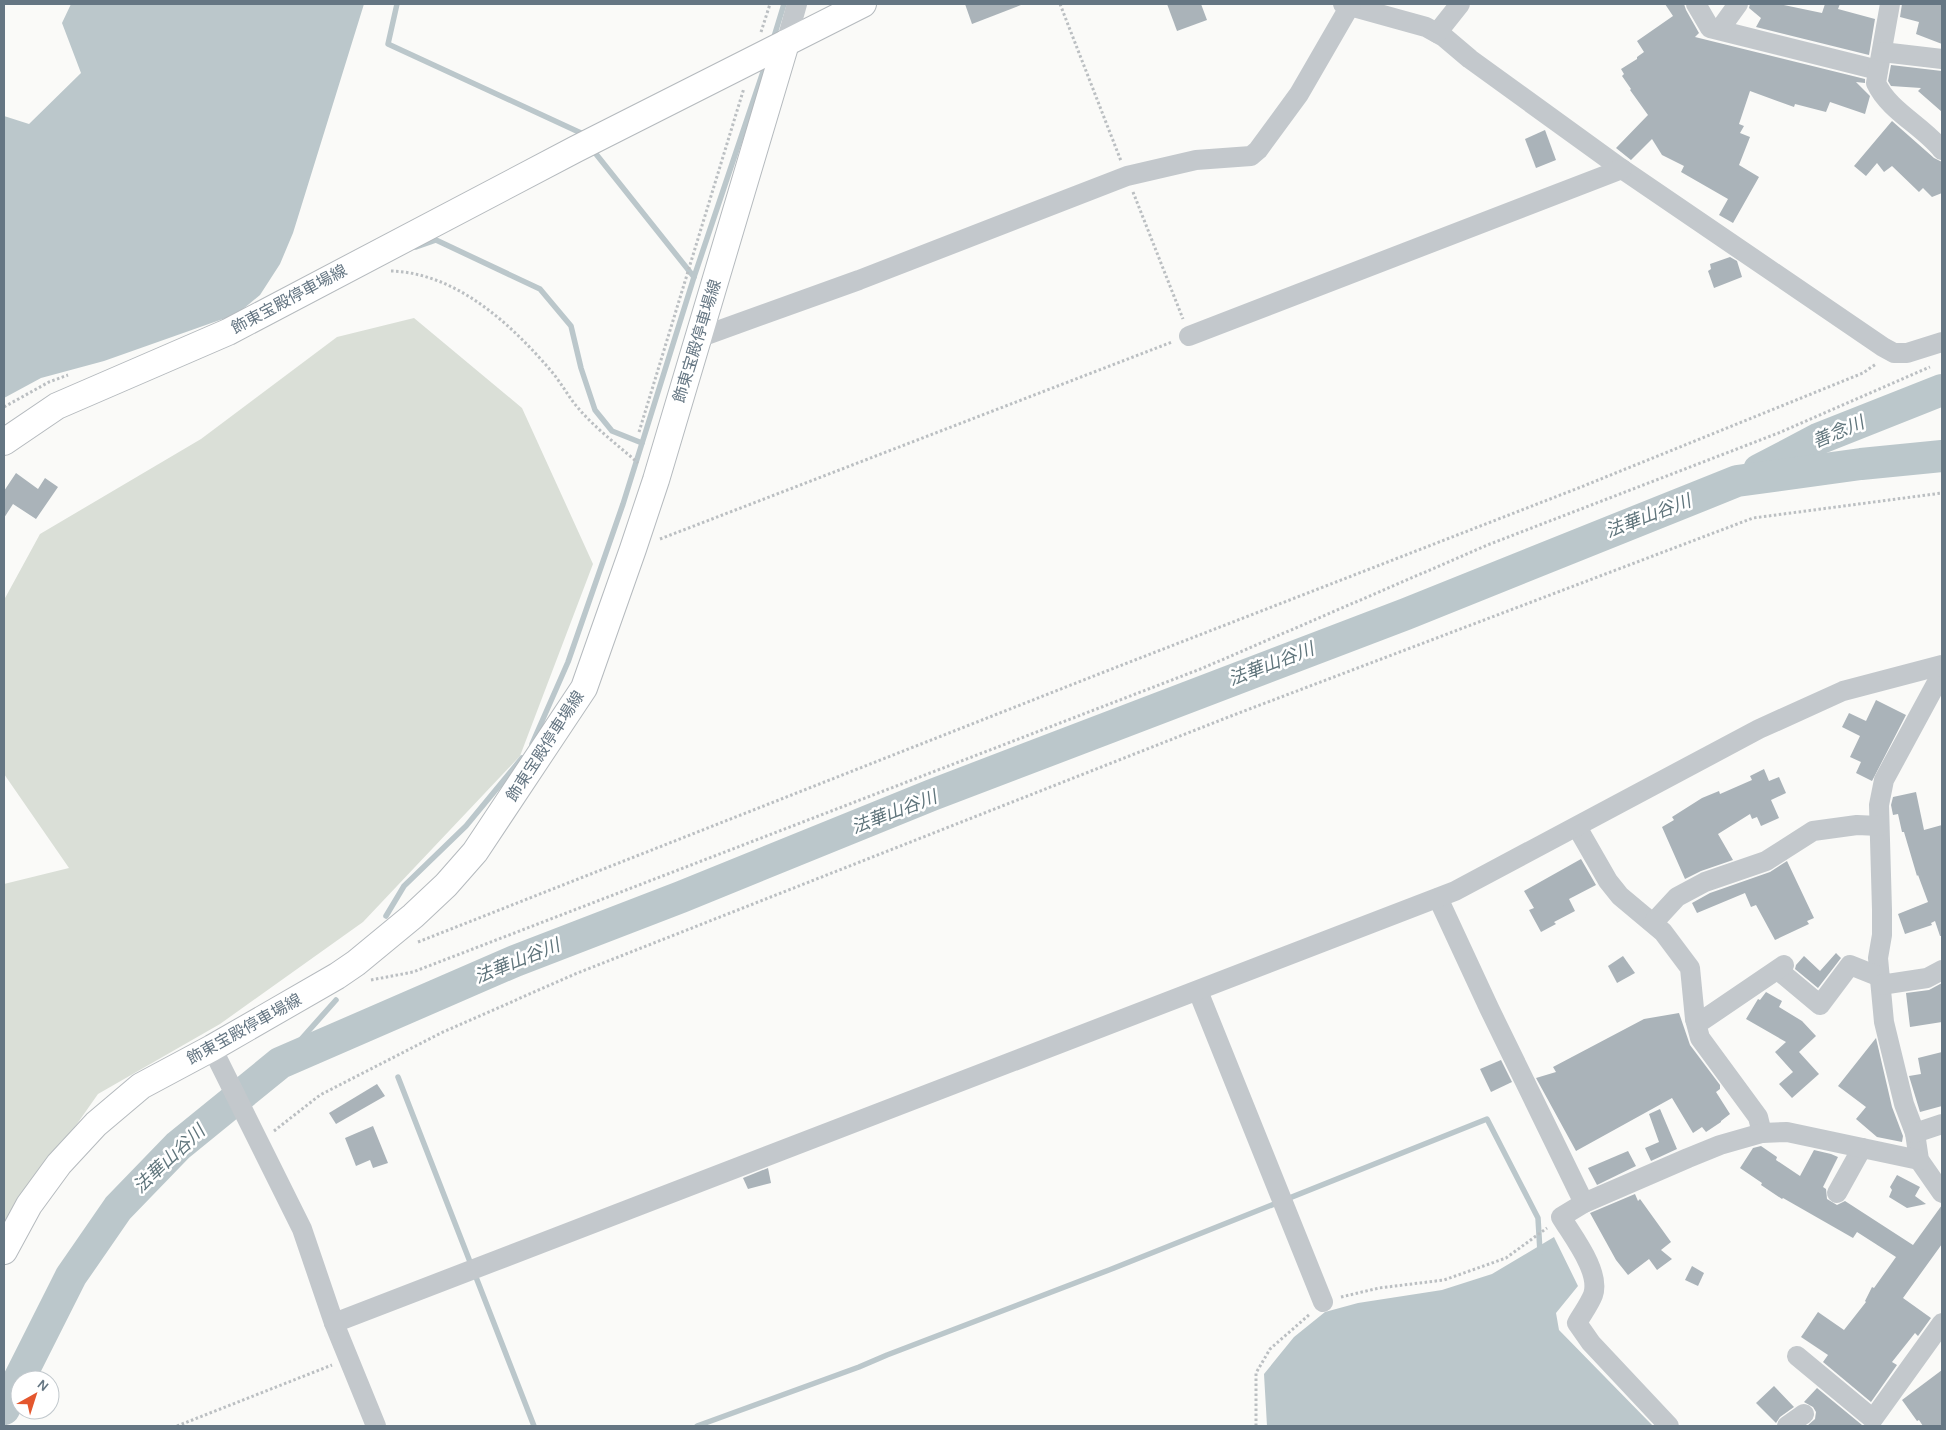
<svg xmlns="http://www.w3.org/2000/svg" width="1946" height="1430" font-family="Karla,'Noto Sans JP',sans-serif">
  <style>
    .green { fill: #dadfd7 }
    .water { fill: #bbc7cb }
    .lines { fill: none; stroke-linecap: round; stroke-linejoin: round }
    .stream { stroke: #bbc7cb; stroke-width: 5.5 }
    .river { stroke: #bbc7cb; stroke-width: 32 }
    .building { fill: #aab3b9 }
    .major-casing { stroke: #b5babe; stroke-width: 28 }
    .path { stroke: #bbbfc2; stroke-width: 3; stroke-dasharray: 2.5 2.5; stroke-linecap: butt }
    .minor { stroke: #c3c8cc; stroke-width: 20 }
    .major { stroke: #fff; stroke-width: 26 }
    .labels { text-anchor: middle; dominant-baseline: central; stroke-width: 5; stroke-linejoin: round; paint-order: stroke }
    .street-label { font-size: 16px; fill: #657683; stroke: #fff }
    .water-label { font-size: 18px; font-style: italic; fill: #60757c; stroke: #fff }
  </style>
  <rect width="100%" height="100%" fill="#fafaf8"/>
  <!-- green -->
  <polygon class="green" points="414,318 522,408 593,564 520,756 363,922 220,1024 98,1094 4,1228 4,884 69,868 4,774 4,600 40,534 201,439 337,337"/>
  <!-- water -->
  <g class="water">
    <polygon points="71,4 364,4 293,233 280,264 260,295 237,314 104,361 41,378 4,398 4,116 29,124 81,73 62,23"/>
    <polygon points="1554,1237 1578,1286 1556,1313 1559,1330 1653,1426 1267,1426 1264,1374 1294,1337 1325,1312 1358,1303 1442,1290 1492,1274"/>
  </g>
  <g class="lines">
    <!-- stream -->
    <g class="stream">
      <polyline points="397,4 388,44 581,133"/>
      <polyline points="773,40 784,4"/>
      <polyline points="596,154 694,277"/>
      <polyline points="416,247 436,240 540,289 571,326 581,368 595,410 612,431 642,443"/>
      <polyline points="532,744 568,662 623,504 694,277 766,63"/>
      <polyline points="386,916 404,886 466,826 522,758"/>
      <polyline points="280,1063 336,1000"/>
      <polyline points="398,1077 534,1426"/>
      <polyline points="697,1426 859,1367 887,1355 1109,1270 1487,1119 1538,1218 1540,1252"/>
    </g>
    <!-- river -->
    <g class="river">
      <polyline points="1759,470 1818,439 1942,390"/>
      <polyline points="4,1409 71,1276 118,1208 178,1146 280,1063 515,961 681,897 932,795 1406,614 1737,481 1861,464 1942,456"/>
    </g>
  </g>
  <!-- building -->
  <g class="building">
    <polygon points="965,4 1021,4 1021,5 972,24"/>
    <polygon points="1167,4 1201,4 1207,20 1177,31"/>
    <polygon points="1665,4 1684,4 1686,10 1699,33 1695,37 1865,79 1865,83 1856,82 1870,96 1865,114 1830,102 1826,112 1795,104 1794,107 1750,91 1739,124 1744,126 1740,133 1750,137 1739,165 1759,177 1733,223 1719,215 1728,199 1681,172 1684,166 1662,155 1652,139 1631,160 1616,148 1648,115 1630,90 1631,89 1622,76 1624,74 1621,69 1637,59 1637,57 1644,52 1637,41 1673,16"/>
    <polygon points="1750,4 1779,4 1822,13 1825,4 1840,4 1838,9 1875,19 1869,55 1756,27 1761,18 1749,8"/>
    <polygon points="1902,4 1942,4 1942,44 1916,34 1919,22 1900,17"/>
    <polygon points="1891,65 1942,71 1942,112 1918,91 1921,88 1891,86 1888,81"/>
    <polygon points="1892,121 1934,158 1942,162 1942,193 1932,197 1923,188 1919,192 1892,166 1884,172 1877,163 1866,176 1854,166"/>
    <polygon points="1545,130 1556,160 1536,168 1525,139"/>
    <polygon points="1730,257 1737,261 1742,277 1714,288 1708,271 1711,269 1710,264"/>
    <polygon points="16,473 38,489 45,478 58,487 36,519 13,504 4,518 4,491"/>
    <polygon points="1876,700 1906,715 1872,781 1856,773 1861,762 1850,757 1860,736 1842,727 1849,713 1866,721"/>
    <polygon points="1764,769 1769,781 1779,777 1786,793 1771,800 1779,818 1761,826 1757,817 1752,819 1750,814 1718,834 1733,860 1701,871 1685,879 1662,827 1674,820 1672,817 1702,798 1719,791 1720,794 1752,780 1750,776"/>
    <polygon points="1916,792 1924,830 1942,825 1942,936 1940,936 1935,921 1931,923 1932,925 1905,934 1898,914 1928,902 1918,875 1917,876 1904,832 1902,832 1898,814 1893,815 1891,805 1893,797"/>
    <polygon points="1581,859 1596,885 1569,899 1575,911 1554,922 1556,924 1541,932 1529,910 1534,908 1524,891"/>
    <polygon points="1787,861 1814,918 1807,921 1809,924 1775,940 1756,905 1751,907 1745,893 1697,913 1692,903 1710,893 1770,872"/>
    <polygon points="1836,953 1841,958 1818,988 1795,969 1796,965 1804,956 1820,971"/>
    <polygon points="1623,956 1635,973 1617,983 1608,966"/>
    <polygon points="1942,983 1942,1022 1910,1027 1906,993 1929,990"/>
    <polygon points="1766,992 1782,1001 1779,1007 1802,1021 1816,1036 1799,1052 1819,1074 1792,1098 1779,1084 1793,1072 1775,1052 1786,1042 1746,1019 1758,999 1760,1000"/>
    <polygon points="1679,1013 1690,1045 1720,1085 1720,1089 1716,1092 1730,1114 1721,1121 1721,1122 1706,1132 1702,1127 1693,1133 1672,1098 1576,1151 1536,1078 1556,1072 1553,1067 1644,1019"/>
    <polygon points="1876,1038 1892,1107 1903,1136 1902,1142 1877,1137 1856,1119 1866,1107 1838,1086"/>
    <polygon points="1942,1052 1942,1106 1920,1112 1909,1076 1921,1074 1918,1058"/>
    <polygon points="1501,1060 1512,1082 1491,1092 1480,1069"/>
    <polygon points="377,1084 385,1096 336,1124 329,1113"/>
    <polygon points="1660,1109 1677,1149 1651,1161 1645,1148 1659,1142 1649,1114"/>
    <polygon points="373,1126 388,1163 373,1168 370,1160 356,1166 345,1138"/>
    <polygon points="1761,1146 1777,1157 1776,1160 1800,1176 1814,1150 1831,1154 1838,1157 1823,1187 1826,1189 1827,1199 1837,1205 1845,1201 1913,1245 1942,1205 1942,1244 1903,1298 1931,1318 1918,1336 1915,1333 1892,1362 1897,1365 1871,1402 1823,1362 1828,1355 1801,1337 1818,1312 1844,1330 1866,1302 1865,1301 1872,1287 1874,1288 1896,1257 1857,1232 1853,1238 1783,1198 1782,1199 1761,1185 1762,1183 1740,1168 1753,1148"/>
    <polygon points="1628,1151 1636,1166 1597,1185 1588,1168"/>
    <polygon points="768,1168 771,1183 748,1189 743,1178"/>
    <polygon points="1897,1175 1920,1187 1915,1196 1926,1204 1907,1208 1889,1197 1892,1190 1890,1187"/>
    <polygon points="1635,1194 1638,1201 1640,1199 1671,1242 1661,1250 1672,1259 1657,1270 1649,1259 1628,1275 1616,1260 1590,1213"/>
    <polygon points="1692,1266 1704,1273 1698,1286 1685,1280"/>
    <polygon points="1942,1370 1942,1426 1923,1426 1919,1420 1917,1421 1902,1400"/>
    <polygon points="1774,1386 1794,1407 1780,1417 1776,1423 1756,1403"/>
    <polygon points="1817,1388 1862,1425 1861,1426 1807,1426 1815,1419 1816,1412 1813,1407 1804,1402"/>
  </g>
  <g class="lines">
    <defs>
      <g id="major">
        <polyline points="4,442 57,406 228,332 576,149 863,4"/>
        <polyline points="4,1251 29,1205 59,1164 96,1124 141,1086 212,1048 337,976 356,963 413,916 446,885 475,852 584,688 633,549 656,480 786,43"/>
      </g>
    </defs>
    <!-- major casing -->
    <use href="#major" class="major-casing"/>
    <!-- path -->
    <g class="path">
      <polyline points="1060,4 1121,161"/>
      <polyline points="761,32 770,4"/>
      <polyline points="1133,192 1183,319"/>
      <path d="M391,271C457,273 512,325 552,372C562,384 569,398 579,409C596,429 619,446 638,463"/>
      <polyline points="4,407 49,382 68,375"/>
      <polyline points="639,432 744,88"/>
      <polyline points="660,539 1172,342"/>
      <polyline points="418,942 1104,672 1581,487 1863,373 1876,364"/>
      <polyline points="371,980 413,972 1203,668 1490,544 1781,432 1930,367"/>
      <polyline points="274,1131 320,1095 441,1033 575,974 1231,716 1753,518 1942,493"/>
      <polyline points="1341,1297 1379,1288 1444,1280 1506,1258 1547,1228"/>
      <polyline points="177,1426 332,1365"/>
      <polyline points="1256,1426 1256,1373 1270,1349 1310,1314"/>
    </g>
    <!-- minor -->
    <g class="minor">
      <polyline points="1343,4 1426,27 1444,37 1470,59 1622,169 1883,347 1894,353 1907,353 1942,342"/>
      <polyline points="1696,4 1710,28 1878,70"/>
      <path d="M1890,4L1876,83C1889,111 1923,126 1942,150"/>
      <polyline points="1720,29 1738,4"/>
      <polyline points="1437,33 1460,4"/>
      <polyline points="786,43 797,4"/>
      <polyline points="1882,52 1942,59"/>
      <polyline points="1189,336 1622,169"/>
      <polyline points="698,338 859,280 1127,176 1196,160 1251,156 1258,150 1299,94 1351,4"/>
      <polyline points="1942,673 1884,780 1879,805 1882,910 1882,935 1878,958 1884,1022 1904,1104 1915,1133 1919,1160 1942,1193"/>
      <polyline points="1577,827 1608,881 1620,896 1663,932 1690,968 1695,1019 1700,1038 1758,1117 1762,1133"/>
      <polyline points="1438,898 1489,1008 1584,1203"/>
      <polyline points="1653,923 1677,897 1705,882 1766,861 1813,831 1857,825 1879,826"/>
      <polyline points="1778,970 1820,1005 1850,965 1880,977"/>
      <polyline points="1881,985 1927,978 1942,970"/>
      <polyline points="1198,991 1323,1302"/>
      <polyline points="1695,1019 1703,1020 1784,965"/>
      <polyline points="212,1048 302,1229 334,1323 376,1426"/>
      <polyline points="1915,1133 1942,1124"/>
      <polyline points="1837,1193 1862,1148"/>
      <polyline points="334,1323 1455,891 1759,729 1843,691 1942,665"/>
      <polyline points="1797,1356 1873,1419 1942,1323"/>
      <path d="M1669,1426L1591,1343L1577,1323C1582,1314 1589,1305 1593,1295C1601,1272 1573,1237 1561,1217L1584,1203L1688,1158L1720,1145L1762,1133L1787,1132L1919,1160"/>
      <polyline points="1787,1426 1804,1414"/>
    </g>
    <!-- major -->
    <use href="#major" class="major"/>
  </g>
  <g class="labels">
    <!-- street labels -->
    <g class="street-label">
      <text transform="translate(289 299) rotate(-28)">飾東宝殿停車場線</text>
      <text transform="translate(697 341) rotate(-73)">飾東宝殿停車場線</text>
      <text transform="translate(545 746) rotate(-57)">飾東宝殿停車場線</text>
      <text transform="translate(244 1029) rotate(-29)">飾東宝殿停車場線</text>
    </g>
    <!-- water labels -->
    <g class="water-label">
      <text transform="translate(1838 432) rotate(-23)">善念川</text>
      <text transform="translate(1648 516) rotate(-21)">法華山谷川</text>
      <text transform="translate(1271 664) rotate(-21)">法華山谷川</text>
      <text transform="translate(894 812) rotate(-21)">法華山谷川</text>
      <text transform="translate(517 961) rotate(-22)">法華山谷川</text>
      <text transform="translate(169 1159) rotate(-43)">法華山谷川</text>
    </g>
  </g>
  <!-- border -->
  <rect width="1946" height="1430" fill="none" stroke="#657683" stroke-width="10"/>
  <!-- north arrow -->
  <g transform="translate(35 1395) rotate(39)"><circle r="24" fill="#ffffff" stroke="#c1c8cd"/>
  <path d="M0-4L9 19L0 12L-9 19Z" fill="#e4572e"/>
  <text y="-8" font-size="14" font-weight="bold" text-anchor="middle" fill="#657683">N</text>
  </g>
</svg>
